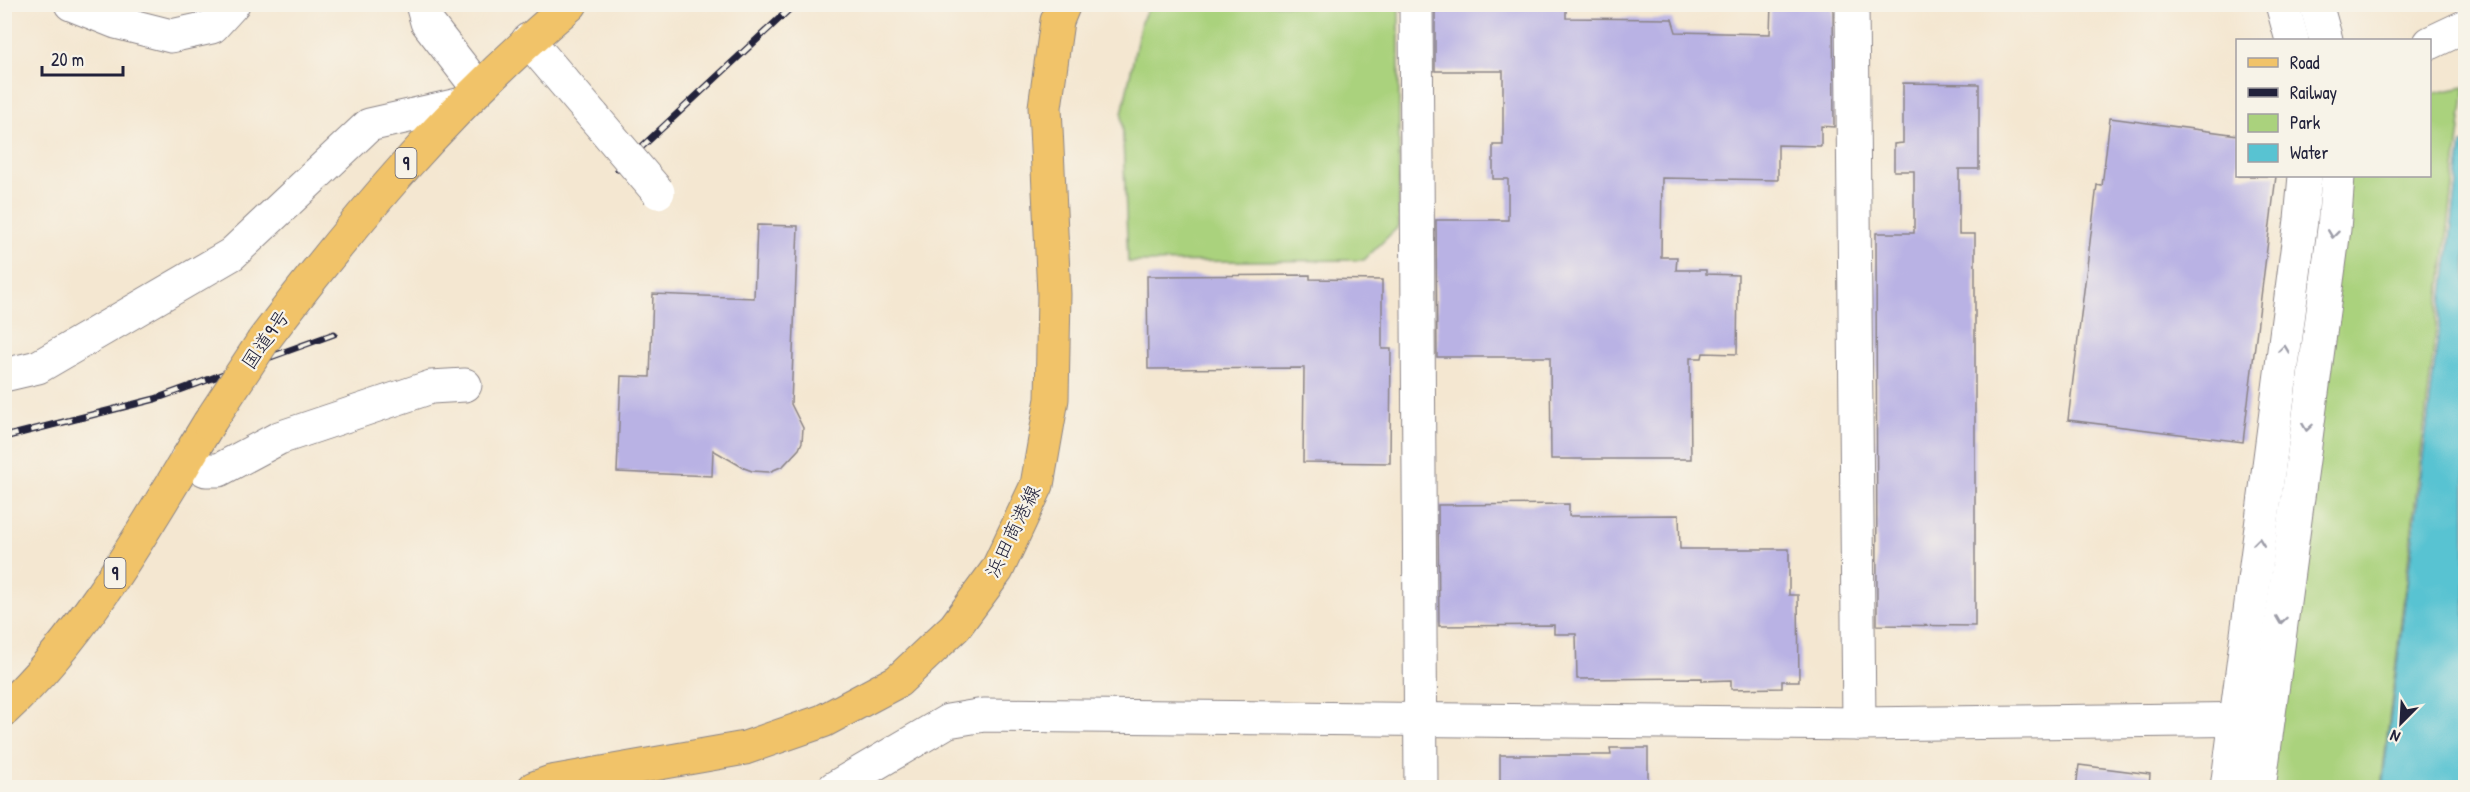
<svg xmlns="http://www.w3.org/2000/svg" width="2470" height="792" font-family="'Patrick Hand','Klee One',sans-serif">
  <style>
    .green { fill: #aad27d; stroke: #667a5c; stroke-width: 1.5 }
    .water { fill: #58c3d2; stroke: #3d7286; stroke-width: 1.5 }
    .building { fill: #b9b2e4 }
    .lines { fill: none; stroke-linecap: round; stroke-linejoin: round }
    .minor-casing { stroke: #8b8486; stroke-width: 35 }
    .major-casing { stroke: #8b8486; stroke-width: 35 }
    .highway-casing { stroke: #8b8486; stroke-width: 35 }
    .minor { stroke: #fff; stroke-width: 33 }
    .major { stroke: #f1c369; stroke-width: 33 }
    .highway { stroke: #f1c369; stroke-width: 33 }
    .rail-casing { stroke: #22223b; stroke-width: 7 }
    .rail { stroke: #f7f3e8; stroke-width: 4.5; stroke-dasharray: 14; stroke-linecap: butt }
    .minor-bridge-casing { stroke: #8b8486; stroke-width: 35; stroke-linecap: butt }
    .highway-bridge-casing { stroke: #8b8486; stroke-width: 35; stroke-linecap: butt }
    .minor-bridge { stroke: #fff; stroke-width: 33 }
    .highway-bridge { stroke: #f1c369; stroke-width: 33 }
    .oneway { stroke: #9c9ca7 }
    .labels { text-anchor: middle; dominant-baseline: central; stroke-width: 4.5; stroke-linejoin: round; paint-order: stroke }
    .shield { fill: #f7f3e8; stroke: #62616f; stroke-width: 1.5 }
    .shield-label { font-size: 18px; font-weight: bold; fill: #22223b }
    .street-label { font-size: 20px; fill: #22223b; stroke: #f7f3e8 }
  </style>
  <rect width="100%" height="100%" fill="#f7f3e8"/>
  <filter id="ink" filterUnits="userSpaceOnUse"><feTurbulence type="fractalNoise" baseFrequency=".0167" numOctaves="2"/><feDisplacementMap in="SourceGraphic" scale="12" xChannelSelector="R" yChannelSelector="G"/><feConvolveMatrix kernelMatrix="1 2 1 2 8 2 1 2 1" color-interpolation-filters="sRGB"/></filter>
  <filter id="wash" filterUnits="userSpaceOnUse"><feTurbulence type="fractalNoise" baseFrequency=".008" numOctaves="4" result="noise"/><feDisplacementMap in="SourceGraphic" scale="24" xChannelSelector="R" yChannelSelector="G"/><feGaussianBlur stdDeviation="1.35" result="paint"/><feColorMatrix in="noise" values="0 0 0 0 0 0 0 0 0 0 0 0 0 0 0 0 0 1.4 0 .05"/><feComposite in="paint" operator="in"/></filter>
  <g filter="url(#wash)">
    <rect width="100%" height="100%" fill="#f4e7d1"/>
    <!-- green -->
    <g class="green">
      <polygon points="1151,4 1399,5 1399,226 1364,260 1128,262 1122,114 1141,22"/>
      <polygon points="2465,87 2381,787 2266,788 2346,176 2430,176 2430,94"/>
    </g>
    <!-- water -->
    <polygon class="water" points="2462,143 2466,143 2465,787 2382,787"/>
    <g id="blocks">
      <!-- building -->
      <g class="building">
        <polygon points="1435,4 1566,4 1566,18 1672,19 1676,32 1770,34 1771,4 1833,4 1834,127 1821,126 1821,146 1778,145 1778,180 1662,178 1661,257 1677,257 1676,270 1706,270 1706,274 1738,275 1737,354 1703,353 1702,358 1690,358 1691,459 1551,459 1550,357 1437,357 1436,220 1508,220 1508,179 1493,179 1493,145 1503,145 1503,71 1435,71"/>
        <polygon points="1903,83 1979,84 1979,169 1959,169 1959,234 1975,234 1975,626 1877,625 1876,233 1914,233 1914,171 1894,171 1894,144 1903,143"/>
        <polygon points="2110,118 2238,135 2238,176 2276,176 2243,442 2068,420 2097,185 2102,186"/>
        <polygon points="757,225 798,226 791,404 803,428 802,442 799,449 783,466 769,472 752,471 744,468 713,450 712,476 617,472 621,376 650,377 653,294 754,298"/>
        <polygon points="1310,275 1310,279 1382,280 1382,349 1391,349 1390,463 1303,462 1304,368 1148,369 1147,276"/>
        <polygon points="1569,504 1569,516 1679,515 1680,549 1789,549 1789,595 1798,595 1799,681 1782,681 1782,688 1731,689 1731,680 1702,681 1702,678 1577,679 1576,634 1554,634 1554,625 1439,626 1438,505"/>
        <polygon points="1610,748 1648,748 1648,788 1500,788 1500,755 1611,755"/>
        <polygon points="2079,765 2150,774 2149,788 2076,788"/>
      </g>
    </g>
  </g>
  <g filter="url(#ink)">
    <use href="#blocks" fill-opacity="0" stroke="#8b8486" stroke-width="1.5"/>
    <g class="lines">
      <defs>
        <g id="minor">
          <polyline points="71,4 116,22 171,36 212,27 233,4"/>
          <polyline points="422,4 427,22 478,88"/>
          <polyline points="1416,4 1421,788"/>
          <polyline points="1852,4 1859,724"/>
          <polyline points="2282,4 2292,40"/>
          <polyline points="2316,4 2326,40"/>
          <polyline points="528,40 593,116"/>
          <polyline points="2430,43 2466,26"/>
          <polyline points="4,375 38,367 232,254 369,125 462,104"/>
          <polyline points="186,460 206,470 219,470 279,438 431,387 465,385"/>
          <polyline points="834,788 948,721 984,715 1859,724 2268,719"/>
          <polyline points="2227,788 2301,220 2305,176"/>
          <polyline points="2259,788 2334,229 2338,176"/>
        </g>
        <polyline id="major" points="534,788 551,782 745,748 823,721 898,681 955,627 997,570 1037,485 1052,399 1054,294 1045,107 1057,21 1064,4"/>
        <g id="highway">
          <path d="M263,341C355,219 453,103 571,4"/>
          <path d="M4,710C89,631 149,521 209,423"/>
        </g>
      </defs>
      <!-- minor casing -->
      <use href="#minor" class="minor-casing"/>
      <!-- major casing -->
      <use href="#major" class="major-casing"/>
      <!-- highway casing -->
      <use href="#highway" class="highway-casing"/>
      <!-- minor -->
      <use href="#minor" class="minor"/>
      <!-- major -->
      <use href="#major" class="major"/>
      <!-- highway -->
      <use href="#highway" class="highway"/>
      <defs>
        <g id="rail">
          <polyline points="618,169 795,4"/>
          <polyline points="4,437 155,399 334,334"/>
        </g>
      </defs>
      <!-- rail casing -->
      <use href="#rail" class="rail-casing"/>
      <!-- rail -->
      <use href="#rail" class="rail"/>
      <defs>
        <polyline id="minor-bridge" points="593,116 658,192"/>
        <polyline id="highway-bridge" points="209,423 263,341"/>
      </defs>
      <!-- minor-bridge casing -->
      <use href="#minor-bridge" class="minor-bridge-casing"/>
      <!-- highway-bridge casing -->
      <use href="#highway-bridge" class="highway-bridge-casing"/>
      <!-- minor-bridge -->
      <use href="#minor-bridge" class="minor-bridge"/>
      <!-- highway-bridge -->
      <use href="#highway-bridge" class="highway-bridge"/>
    </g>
    <!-- one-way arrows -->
    <defs><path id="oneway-chevron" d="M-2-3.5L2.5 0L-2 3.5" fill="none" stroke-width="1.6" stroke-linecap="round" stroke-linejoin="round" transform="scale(1.5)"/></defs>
    <g class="oneway">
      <use href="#oneway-chevron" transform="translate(2333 234) rotate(97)"/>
      <use href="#oneway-chevron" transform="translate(2284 349) rotate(-83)"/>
      <use href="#oneway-chevron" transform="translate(2307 427) rotate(98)"/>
      <use href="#oneway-chevron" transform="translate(2259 542) rotate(-83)"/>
      <use href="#oneway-chevron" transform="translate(2281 620) rotate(98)"/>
    </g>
  </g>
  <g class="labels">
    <!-- shield labels -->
    <g class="shield">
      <rect x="395.5" y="148" width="21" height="30" rx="4.5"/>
      <rect x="104.5" y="558" width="21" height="30" rx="4.5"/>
    </g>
    <g class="shield-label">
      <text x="406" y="163">9</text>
      <text x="115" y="573">9</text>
    </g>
    <!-- street labels -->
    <g class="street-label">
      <text transform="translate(265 339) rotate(-55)">国道9号</text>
      <text transform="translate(1012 531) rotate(-64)">浜田商港線</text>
    </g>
  </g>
  <!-- margin -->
  <rect width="2470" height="792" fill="none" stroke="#f7f3e8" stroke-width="24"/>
  <!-- legend -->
  <rect x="2236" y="39" width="195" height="138" fill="#f7f3e8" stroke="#a29fa3" stroke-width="1.5"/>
  <rect x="2248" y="58" width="30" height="9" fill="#f1c369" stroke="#a29fa3" stroke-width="1.5"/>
  <text x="2290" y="69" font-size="18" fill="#22223b">Road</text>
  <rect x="2248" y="88" width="30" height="9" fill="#22223b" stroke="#a29fa3" stroke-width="1.5"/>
  <text x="2290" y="99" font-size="18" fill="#22223b">Railway</text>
  <rect x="2248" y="114" width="30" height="18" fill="#aad27d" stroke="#a29fa3" stroke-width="1.5"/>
  <text x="2290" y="129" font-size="18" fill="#22223b">Park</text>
  <rect x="2248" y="144" width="30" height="18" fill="#58c3d2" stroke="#a29fa3" stroke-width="1.5"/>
  <text x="2290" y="159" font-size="18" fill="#22223b">Water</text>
  <!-- north arrow -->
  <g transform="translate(2401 723) rotate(204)" stroke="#f7f3e8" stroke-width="4.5" paint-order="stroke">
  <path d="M0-4.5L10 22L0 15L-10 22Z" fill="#22223b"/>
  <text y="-9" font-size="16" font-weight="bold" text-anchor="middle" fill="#22223b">N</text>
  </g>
  <!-- scale -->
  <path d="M42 66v9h81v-9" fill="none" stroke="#22223b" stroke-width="3"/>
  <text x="51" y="66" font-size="18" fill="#22223b" stroke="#f7f3e8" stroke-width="4.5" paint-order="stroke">20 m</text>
</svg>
